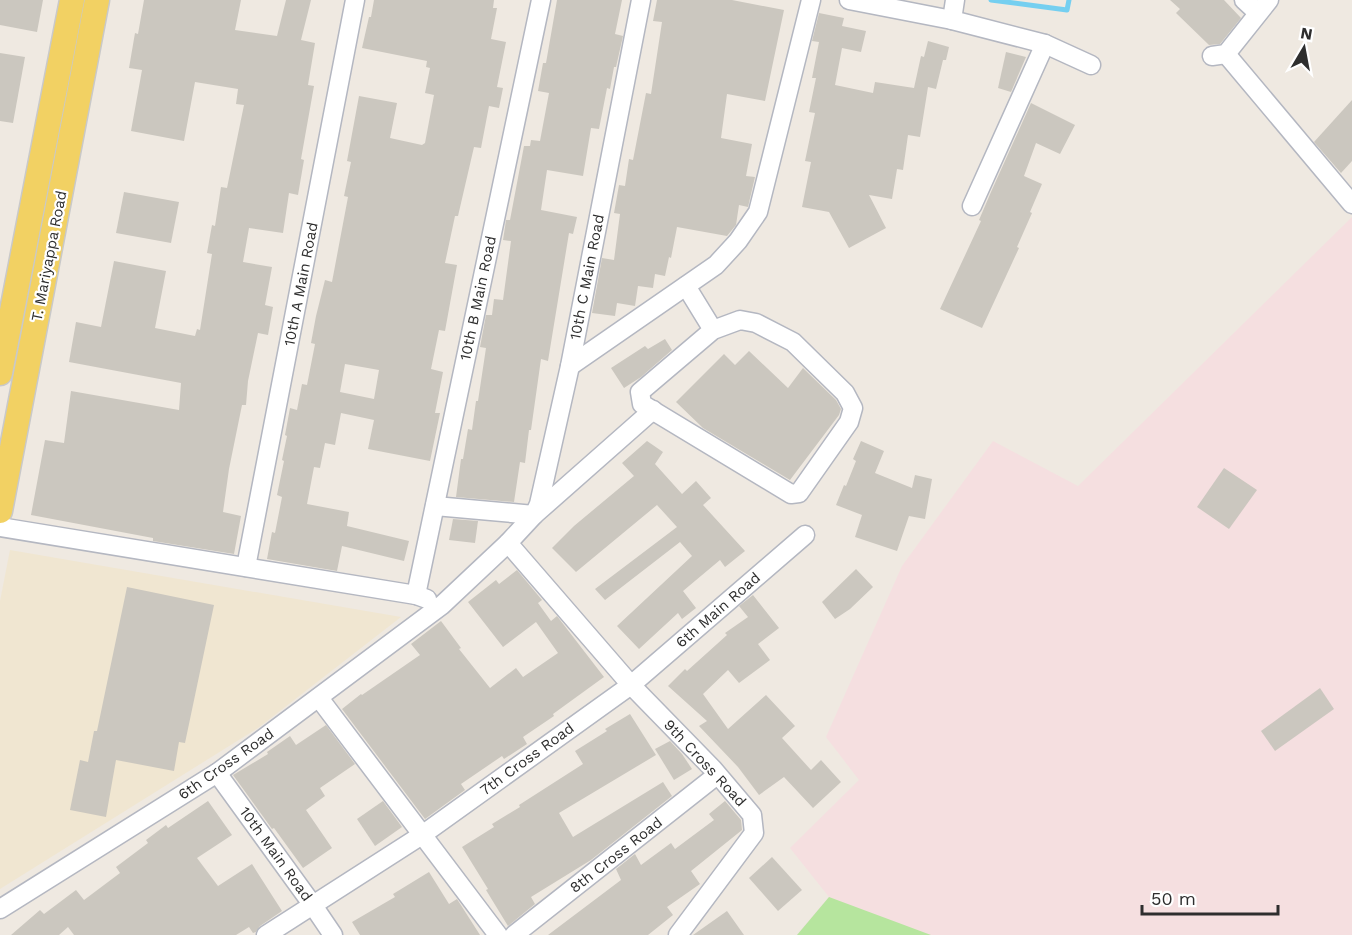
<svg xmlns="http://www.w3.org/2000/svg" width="1352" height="935" font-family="'Work Sans',sans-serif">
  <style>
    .education { fill: #f0e6d1 }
    .medical { fill: #f5dfe0 }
    .green { fill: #b6e59e }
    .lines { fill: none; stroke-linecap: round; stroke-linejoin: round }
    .stream { stroke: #75cff0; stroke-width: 5 }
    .building { fill: #cbc7bf; fill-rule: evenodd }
    .minor-casing { stroke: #b4b7c1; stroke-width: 21 }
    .major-casing { stroke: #c9c9c9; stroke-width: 27 }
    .minor { stroke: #fff; stroke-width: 18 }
    .major { stroke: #f2d163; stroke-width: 24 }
    .labels { text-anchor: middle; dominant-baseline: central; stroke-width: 4.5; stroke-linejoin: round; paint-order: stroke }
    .street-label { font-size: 15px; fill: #2e2e2e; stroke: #fff }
  </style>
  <rect width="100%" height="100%" fill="#efe9e1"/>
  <!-- education -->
  <polygon class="education" points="10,550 401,617 258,728 0,889 0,601"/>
  <!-- medical -->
  <polygon class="medical" points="1352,217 1352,935 797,935 829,897 790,848 859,780 826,737 902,566 993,441 1078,486"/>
  <!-- green -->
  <polygon class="green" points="829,897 931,935 797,935"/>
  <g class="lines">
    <!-- stream -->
    <polyline class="stream" points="991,0 1067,10 1069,0"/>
  </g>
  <!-- building -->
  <g class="building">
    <polygon points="0,0 43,0 37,32 0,25"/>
    <polygon points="144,0 241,0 235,30 277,36 286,0 311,0 301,40 315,43 308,85 314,86 301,159 304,160 298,195 289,193 283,233 249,228 243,262 272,267 265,305 273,307 268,335 258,333 248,381 246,405 242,405 229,469 223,512 241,516 234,554 153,541 153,538 31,515 45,440 64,443 71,391 179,410 181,383 69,362 76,322 101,327 114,261 166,271 155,328 195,336 197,329 200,330 212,254 207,253 212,225 215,226 221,187 227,188 244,105 236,104 238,89 195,82 184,141 131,131 142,70 129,68 135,33 138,34"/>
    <path d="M374,0H494L493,8H497L491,39L506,42L497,87L503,88L499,108L489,106L481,148L474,147L458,216H455L445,263L457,265L445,331L439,330L431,369L443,372L435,413H440L430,461L368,449L374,420L341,413L335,445L325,443L320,468L314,467L307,504L349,512L347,526L409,541L404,561L342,546L337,571L267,559L272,532L275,533L282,497L277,495L284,461L282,460L287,436L285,435L290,408L297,410L302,384L307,385L315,344L311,343L316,316L325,280L332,282L348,197L344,196L351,162L347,161L359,96L397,103L390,138L422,145L425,143L434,95L425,93L430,68L426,67L427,61L362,48L369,17H371ZM345,364L379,370L374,399L340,392Z"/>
    <polygon points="557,0 622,0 615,34 623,36 616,67 614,67 610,89 607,88 599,129 591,128 583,176 547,170 541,210 577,217 573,234 569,233 548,361 541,359 531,430 529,430 525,463 520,462 514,502 456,497 461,459 463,459 468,429 472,430 476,401 478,401 486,348 480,347 486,315 492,315 494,299 503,300 511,241 503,240 505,227 506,220 510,220 524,146 530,146 531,140 540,141 549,93 538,91 543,63 546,63"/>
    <polygon points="657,0 732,0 784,10 765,101 727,94 721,138 752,144 746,176 755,177 748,207 739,205 736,225 727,236 677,227 671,258 669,257 665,276 655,274 653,288 638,286 635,306 617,303 615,316 592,313 602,258 614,260 620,214 614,213 619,185 625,186 629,159 633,160 646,93 651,94 662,22 653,21"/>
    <polygon points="1170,0 1224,0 1241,18 1220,44 1209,45 1176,13 1180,9"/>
    <polygon points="819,13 844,18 842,26 866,31 861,52 842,48 835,85 873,93 875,82 914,88 921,56 924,57 928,41 949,47 946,60 943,60 936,89 928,87 920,137 908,135 903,170 897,169 892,199 869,195 886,228 849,248 829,212 802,207 811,162 805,161 815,113 809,112 816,78 812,78 819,42 812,41"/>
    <polygon points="1006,52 1026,57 1011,92 998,88"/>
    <polygon points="0,53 25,57 13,123 0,121"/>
    <polygon points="1352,100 1352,161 1341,173 1314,142"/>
    <polygon points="1031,103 1075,125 1060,154 1036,143 1024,176 1042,184 1030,212 1032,213 1017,247 1019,248 982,328 940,309 981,221 979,220 991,192"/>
    <polygon points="124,192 179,202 171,243 116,233"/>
    <polygon points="665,339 672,350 641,377 624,388 611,368 645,346 648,349"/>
    <polygon points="749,351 788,388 803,368 836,400 841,409 839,415 790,480 703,428 676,402 724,354 735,365"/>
    <polygon points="647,441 663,452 655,464 682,494 696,481 711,498 703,505 745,551 725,567 720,560 683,591 696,608 682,619 678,613 639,649 617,626 692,556 680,542 605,600 595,589 677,527 657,505 576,572 552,548 574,526 634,476 622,463"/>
    <polygon points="861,441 884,451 875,473 912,488 915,475 932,479 925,519 909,516 897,551 855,537 862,515 836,505 844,485 846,486 856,461 853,459"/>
    <polygon points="1224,468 1257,490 1229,529 1197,507"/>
    <polygon points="453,519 478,521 475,543 449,540"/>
    <polygon points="856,569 873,587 850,609 835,619 822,602"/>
    <polygon points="517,570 542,600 538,603 551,621 557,616 604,677 553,714 554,716 523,737 527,744 504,759 502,756 461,784 465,790 425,819 342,709 361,694 362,695 420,655 411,644 441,621 461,648 459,649 490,688 516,668 523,677 558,653 536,622 503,647 468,602 496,580 499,584"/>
    <polygon points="127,587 214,605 185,743 179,742 174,771 116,760 106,817 70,810 80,760 88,762 94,731 97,731"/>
    <polygon points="753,595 779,628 758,644 770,660 739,683 728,670 703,694 728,729 766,695 795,726 782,738 811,770 821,760 841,782 813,808 784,777 759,795 738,767 699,726 707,721 668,686 685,669 687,671 727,635 725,633 748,617 739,606"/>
    <polygon points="1320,688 1334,709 1275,751 1261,731"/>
    <polygon points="630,714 656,755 559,813 573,837 663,782 672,796 591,860 531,897 535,904 508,926 486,890 488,889 462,847 494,827 492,824 520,807 519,805 583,764 575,751 607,731 605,729"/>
    <polygon points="326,725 355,764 320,788 325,796 306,810 332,848 303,868 274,828 272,829 233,775 268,754 267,752 290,736 296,745"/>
    <polygon points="670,741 682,754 692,769 674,780 655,749"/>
    <polygon points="208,801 232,835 197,858 218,886 252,864 282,911 260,926 256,932 253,933 249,927 236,935 74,935 68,927 59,935 11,935 40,910 44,914 76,890 84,900 120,873 116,867 148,843 146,840 166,825 168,828"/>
    <polygon points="383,801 402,827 375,846 357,819"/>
    <polygon points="725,801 741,820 742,830 691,871 700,884 667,907 673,915 648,935 548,935 621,880 616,869 635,854 641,865 671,843 675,849 714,820 709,814"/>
    <polygon points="772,857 802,890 778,911 749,878"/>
    <polygon points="429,872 449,904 457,899 480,935 360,935 352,922 395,897 393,894"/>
    <polygon points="727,911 744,935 693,935"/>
  </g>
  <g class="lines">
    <defs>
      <g id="minor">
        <polyline points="849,0 952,20 1045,44 1091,65"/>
        <polyline points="1244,0 1258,13"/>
        <polyline points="952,20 955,0"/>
        <polyline points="1226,54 1352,204"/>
        <polyline points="1212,56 1226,54 1269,0"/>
        <polyline points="972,206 1045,44"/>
        <polyline points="686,286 713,330 640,392 642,404 791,494 799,493 849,422 853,408 845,393 793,342 756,323 740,320 713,330"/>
        <polyline points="570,366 716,265 738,241 758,212 811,0"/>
        <polyline points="435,506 534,515 653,410"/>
        <polyline points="0,527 416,595 427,599"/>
        <polyline points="246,567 355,0"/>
        <polyline points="416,595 541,0"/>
        <polyline points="319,698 498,935"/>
        <polyline points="217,773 312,904 333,935"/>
        <polyline points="0,909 217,773 442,605 508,543 534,515 539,504 570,366 641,0"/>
        <polyline points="266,935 422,835 631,685 508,543"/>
        <polyline points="514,935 717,775"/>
        <polyline points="678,935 754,833 752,815 713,769 631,685 805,535"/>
      </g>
      <g id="major">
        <polyline points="0,373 72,0"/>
        <polyline points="0,511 97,0"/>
      </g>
    </defs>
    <!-- minor casing -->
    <use href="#minor" class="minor-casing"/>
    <!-- major casing -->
    <use href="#major" class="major-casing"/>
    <!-- minor -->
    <use href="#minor" class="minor"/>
    <!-- major -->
    <use href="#major" class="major"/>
  </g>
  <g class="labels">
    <!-- street labels -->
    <g class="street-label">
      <text transform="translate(49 256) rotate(-79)">T. Mariyappa Road</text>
      <text transform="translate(587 277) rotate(-79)">10th C Main Road</text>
      <text transform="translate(301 284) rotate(-79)">10th A Main Road</text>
      <text transform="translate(478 298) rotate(-78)">10th B Main Road</text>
      <text transform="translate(718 610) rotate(-41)">6th Main Road</text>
      <text transform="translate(527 759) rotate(-36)">7th Cross Road</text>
      <text transform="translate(705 763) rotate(47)">9th Cross Road</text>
      <text transform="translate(226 764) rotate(-35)">6th Cross Road</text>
      <text transform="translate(276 854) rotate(54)">10th Main Road</text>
      <text transform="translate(616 855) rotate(-38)">8th Cross Road</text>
    </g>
  </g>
  <!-- north arrow -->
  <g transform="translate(1304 48) rotate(10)" stroke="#ffffff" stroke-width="4.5" paint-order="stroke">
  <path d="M0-4.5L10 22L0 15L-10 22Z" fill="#2e2e2e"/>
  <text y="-9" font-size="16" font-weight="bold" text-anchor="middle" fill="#2e2e2e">N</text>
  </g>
  <!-- scale -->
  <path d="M1142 905v9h136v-9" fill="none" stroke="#2e2e2e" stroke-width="3"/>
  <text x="1151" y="905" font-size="18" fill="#2e2e2e" stroke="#ffffff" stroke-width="4.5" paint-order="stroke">50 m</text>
</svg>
